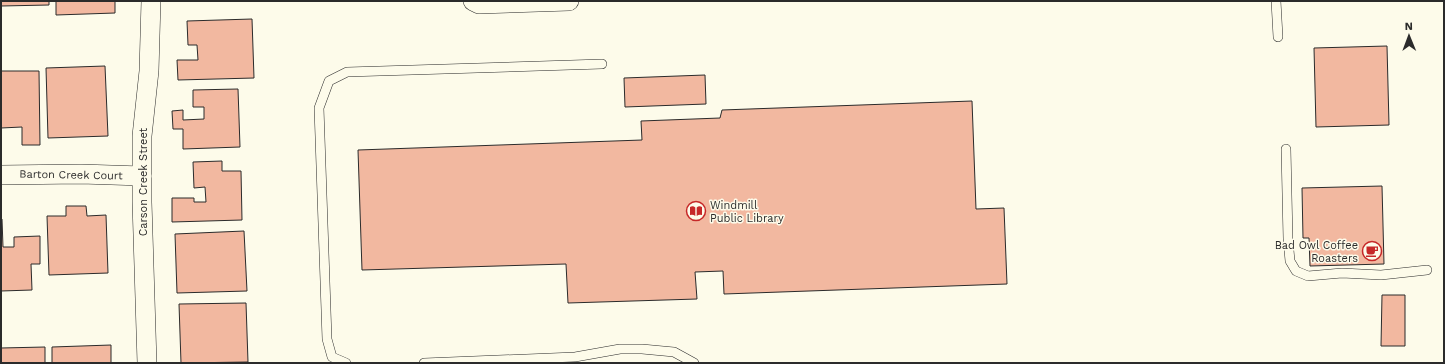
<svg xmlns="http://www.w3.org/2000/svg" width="1445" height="364" font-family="'Work Sans',sans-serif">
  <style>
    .building { fill: #f2b8a0; stroke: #2b2b2b }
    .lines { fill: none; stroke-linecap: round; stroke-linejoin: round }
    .lane-casing { stroke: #2b2b2b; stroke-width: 10 }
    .street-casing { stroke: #2b2b2b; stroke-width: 20 }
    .lane { stroke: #fdfbea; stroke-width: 9 }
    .street { stroke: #fdfbea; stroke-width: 19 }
    .labels { text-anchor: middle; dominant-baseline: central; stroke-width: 3; stroke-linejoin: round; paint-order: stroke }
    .street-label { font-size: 11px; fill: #2b2b2b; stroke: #fdfbea }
    .poi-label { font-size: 11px; fill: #2b2b2b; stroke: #fdfbea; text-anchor: start }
  </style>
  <rect width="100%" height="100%" fill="#fdfbea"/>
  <!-- building -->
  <g class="building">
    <polygon points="1,1 49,1 49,5 1,6"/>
    <polygon points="56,1 115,1 115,13 56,15"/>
    <polygon points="252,19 254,78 178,80 177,60 198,60 197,45 188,45 187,21"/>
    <polygon points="1387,46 1389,125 1316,127 1314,48"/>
    <polygon points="105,66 108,136 48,138 46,68"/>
    <polygon points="1,71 39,71 40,145 22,145 22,127 1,128 1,138"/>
    <polygon points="705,75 706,104 625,107 624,78"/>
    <polygon points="238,89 240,147 183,149 183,129 173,129 172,111 183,110 183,120 204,119 204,107 193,107 193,90"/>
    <polygon points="972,101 976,209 1004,208 1007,284 724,294 723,271 695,272 697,299 568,303 566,264 362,270 358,150 642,140 641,121 720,118 722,110"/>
    <polygon points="222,161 222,171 241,171 242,220 172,222 172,198 194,198 194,202 206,202 205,187 194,188 193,162"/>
    <polygon points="1382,186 1384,264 1310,266 1309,238 1303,238 1302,188"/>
    <polygon points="66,206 86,206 87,216 106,215 108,273 49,275 47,216 66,216"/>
    <polygon points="1,219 2,219 3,247 14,247 14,237 40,236 40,264 31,264 32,290 1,291"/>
    <polygon points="244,231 247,291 177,293 175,234"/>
    <polygon points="1382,295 1405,295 1405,346 1381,346"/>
    <polygon points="246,303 248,362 181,363 179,304"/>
    <polygon points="111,345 111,363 52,363 52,347"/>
    <polygon points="45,347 45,363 1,363 1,348"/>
  </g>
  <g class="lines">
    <defs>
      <g id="lane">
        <polyline points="1276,1 1278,37"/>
        <polyline points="1286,149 1288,239 1290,261 1296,271 1308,276 1342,273 1381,275 1427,270"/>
        <polyline points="346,363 332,357 327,339 319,108 329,81 347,72 602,64"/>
        <polyline points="424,363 575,357 620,349 642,349 674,352 694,363"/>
      </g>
      <g id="street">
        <polyline points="473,1 479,4 569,1"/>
        <polyline points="1,175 81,174 142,176"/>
        <polyline points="147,363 142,202 142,136 149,71 151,1"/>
      </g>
    </defs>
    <!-- lane casing -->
    <use href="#lane" class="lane-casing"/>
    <!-- street casing -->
    <use href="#street" class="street-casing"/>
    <!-- lane -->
    <use href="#lane" class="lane"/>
    <!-- street -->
    <use href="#street" class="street"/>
  </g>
  <!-- icons -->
  <defs>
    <symbol id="library-ring" viewBox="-11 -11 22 22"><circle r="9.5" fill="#fdfbea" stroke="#c62828" stroke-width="1.5"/><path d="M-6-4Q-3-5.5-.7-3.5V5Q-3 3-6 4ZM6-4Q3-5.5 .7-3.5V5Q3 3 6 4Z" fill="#c62828"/></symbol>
    <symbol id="cafe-ring" viewBox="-11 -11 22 22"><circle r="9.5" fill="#fdfbea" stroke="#c62828" stroke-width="1.5"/><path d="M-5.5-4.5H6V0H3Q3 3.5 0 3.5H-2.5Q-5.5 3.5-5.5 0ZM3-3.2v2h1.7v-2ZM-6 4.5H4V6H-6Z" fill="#c62828"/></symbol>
  </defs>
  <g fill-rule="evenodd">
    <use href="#library-ring" x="685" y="200" width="22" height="22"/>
    <use href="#cafe-ring" x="1361" y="240" width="22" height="22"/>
  </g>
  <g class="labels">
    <!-- street labels -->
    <g class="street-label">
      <text transform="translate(71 175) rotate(1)">Barton Creek Court</text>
      <text transform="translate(143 182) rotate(-90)">Carson Creek Street</text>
    </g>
    <!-- poi labels -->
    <g class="poi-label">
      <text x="710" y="205">Windmill<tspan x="710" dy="13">Public Library</tspan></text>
      <text x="1358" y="245" text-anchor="end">Bad Owl Coffee<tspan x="1358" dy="13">Roasters</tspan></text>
    </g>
  </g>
  <!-- border -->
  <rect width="1445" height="364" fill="none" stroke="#2b2b2b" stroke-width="4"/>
  <!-- north arrow -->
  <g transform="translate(1409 36) rotate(359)" stroke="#fdfbea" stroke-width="3" paint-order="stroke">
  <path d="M0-3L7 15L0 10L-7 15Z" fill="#2b2b2b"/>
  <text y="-6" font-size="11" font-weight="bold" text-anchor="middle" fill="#2b2b2b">N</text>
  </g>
</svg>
